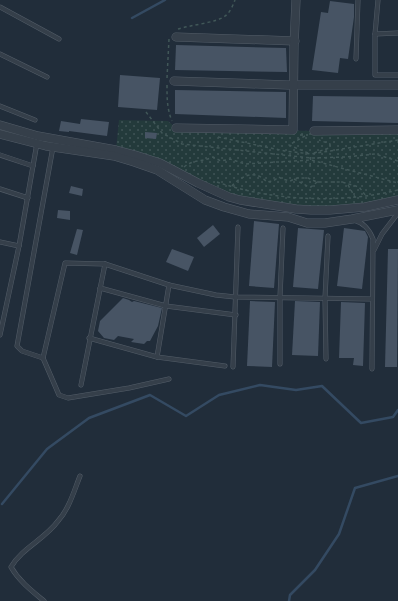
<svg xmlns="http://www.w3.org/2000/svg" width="398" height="601" font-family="Ubuntu,sans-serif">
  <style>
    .grass { fill: url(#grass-dots) }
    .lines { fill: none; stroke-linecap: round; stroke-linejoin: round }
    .stream { stroke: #344a62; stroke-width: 2.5 }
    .building { fill: #475464 }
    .lane-casing { stroke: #535d68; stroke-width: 5 }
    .street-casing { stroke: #535d68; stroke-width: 9 }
    .path { stroke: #415758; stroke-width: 1.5; stroke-dasharray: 3 3; stroke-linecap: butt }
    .lane { stroke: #353f4a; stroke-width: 4 }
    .street { stroke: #353f4a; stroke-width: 8 }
  </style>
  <defs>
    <pattern id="grass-dots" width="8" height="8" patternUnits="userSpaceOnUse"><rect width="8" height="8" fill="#233a3b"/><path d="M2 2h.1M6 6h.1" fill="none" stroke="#405456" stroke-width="1.8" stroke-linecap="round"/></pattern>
  </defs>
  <rect width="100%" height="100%" fill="#212d3a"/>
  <!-- grass -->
  <polygon class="grass" points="119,120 168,121 176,128 314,131 398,130 398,200 330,210 240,200 116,150"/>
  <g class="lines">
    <!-- stream -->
    <g class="stream">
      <polyline points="132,18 165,0"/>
      <polyline points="2,504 47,449 89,418 150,395 186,416 219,395 260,385 296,390 322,386 361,423 393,417 398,410"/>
      <polyline points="289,601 290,595 315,570 339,534 355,488 398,476"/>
    </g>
  </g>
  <!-- building -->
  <g class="building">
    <polygon points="330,1 354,4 354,17 348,59 340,58 338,73 312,70 321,12 328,13"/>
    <polygon points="176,45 286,48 287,72 175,70"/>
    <polygon points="120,75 160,78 157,110 118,107"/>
    <polygon points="175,90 286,92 286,118 175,114"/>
    <polygon points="313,96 398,97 398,123 312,121"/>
    <polygon points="81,119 109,122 107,136 69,131 69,132 59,131 61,121 80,124"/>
    <polygon points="145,132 157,133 156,139 145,138"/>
    <polygon points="71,186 83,189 82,196 69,193"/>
    <polygon points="58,210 70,211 70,220 57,218"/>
    <polygon points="254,221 279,224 274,288 249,286"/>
    <polygon points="213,225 220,234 204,247 197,238"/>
    <polygon points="298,228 324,230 318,289 293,287"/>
    <polygon points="344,228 365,231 368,237 362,289 337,286"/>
    <polygon points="77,229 83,230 77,255 70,253"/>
    <polygon points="172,249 194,257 188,271 166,262"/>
    <polygon points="388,249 398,249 397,367 385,367"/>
    <polygon points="123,298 129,300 132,302 134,301 162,308 158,326 150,341 147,341 144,344 131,342 134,339 118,336 114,340 104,338 98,331 100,321"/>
    <polygon points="250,301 275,302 272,367 247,366"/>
    <polygon points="295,301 320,302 318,356 292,355"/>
    <polygon points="341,302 365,303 363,366 353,365 354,358 339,358"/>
  </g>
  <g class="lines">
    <defs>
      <g id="lane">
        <polyline points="378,0 375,34 375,75 398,75"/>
        <polyline points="0,7 59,39"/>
        <polyline points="375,34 398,33"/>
        <polyline points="0,54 47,77"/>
        <polyline points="356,59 358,0"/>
        <polyline points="0,106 35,120"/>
        <polyline points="53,147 17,346 22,351 43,358 59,395 68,398 129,388 169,379"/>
        <polyline points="0,155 33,166"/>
        <polyline points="0,189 28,198"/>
        <path d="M354,220C364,223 369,229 373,239L372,369"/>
        <polyline points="0,242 19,246"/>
        <polyline points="374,250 382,234 398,213"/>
        <polyline points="100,288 166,306 236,315"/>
        <polyline points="0,335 19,246 37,143"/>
        <polyline points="89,338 157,357 225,366"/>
        <polyline points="157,357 169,285"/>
        <polyline points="43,358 65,263 105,264 169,285 216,295 235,297 372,299"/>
        <polyline points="326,359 325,298 328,236"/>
        <polyline points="280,364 280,297 283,228"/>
        <polyline points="233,367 238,227"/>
        <polyline points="81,385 105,264"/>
        <path d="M44,601C32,591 19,581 11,567C22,548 45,539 58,521C69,509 74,491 80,476"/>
      </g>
      <g id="street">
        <polyline points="176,37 295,41"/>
        <polyline points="174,81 288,85 398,85"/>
        <polyline points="0,125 38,136 116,150 135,155 160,163 198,183 229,197 240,200 296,209 311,210 330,210 365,207 398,200"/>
        <polyline points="176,128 293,130 294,46 296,0"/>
        <polyline points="314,131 398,130"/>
        <polyline points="0,134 46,146 114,156 134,162 157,170 205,200 224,207 249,214 288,217 307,223 325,223 352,219 398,210"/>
      </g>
    </defs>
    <!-- lane casing -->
    <use href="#lane" class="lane-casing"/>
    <!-- street casing -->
    <use href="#street" class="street-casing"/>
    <!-- path -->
    <g class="path">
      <path d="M178,29C190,25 216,23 225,16C230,13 233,5 235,0"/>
      <polyline points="167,78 169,39"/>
      <path d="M167,85C167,98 167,109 172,121"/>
      <polyline points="146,112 162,133 182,144 311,158 346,157 375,154 398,161"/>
      <polyline points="300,135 308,135"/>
      <polyline points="305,136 289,145 308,153"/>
      <polyline points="218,137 285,151 311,154 398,140"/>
      <polyline points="314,153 329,148 330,146 330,144 319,140"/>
      <polyline points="310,166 311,154"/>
      <path d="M184,167C194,159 202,162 213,157L221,161L230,159L245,164L311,160L398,183"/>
      <polyline points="294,179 307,186 311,187 317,182"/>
      <path d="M217,182C273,201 341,204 398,190"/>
      <polyline points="348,185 355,197"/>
      <path d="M232,186C237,180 247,173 256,175C260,176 264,179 267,182L273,181L279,177L282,179L290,181L297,178H308L317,182H342L359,187L366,196"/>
    </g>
    <!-- lane -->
    <use href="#lane" class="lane"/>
    <!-- street -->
    <use href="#street" class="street"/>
  </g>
</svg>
